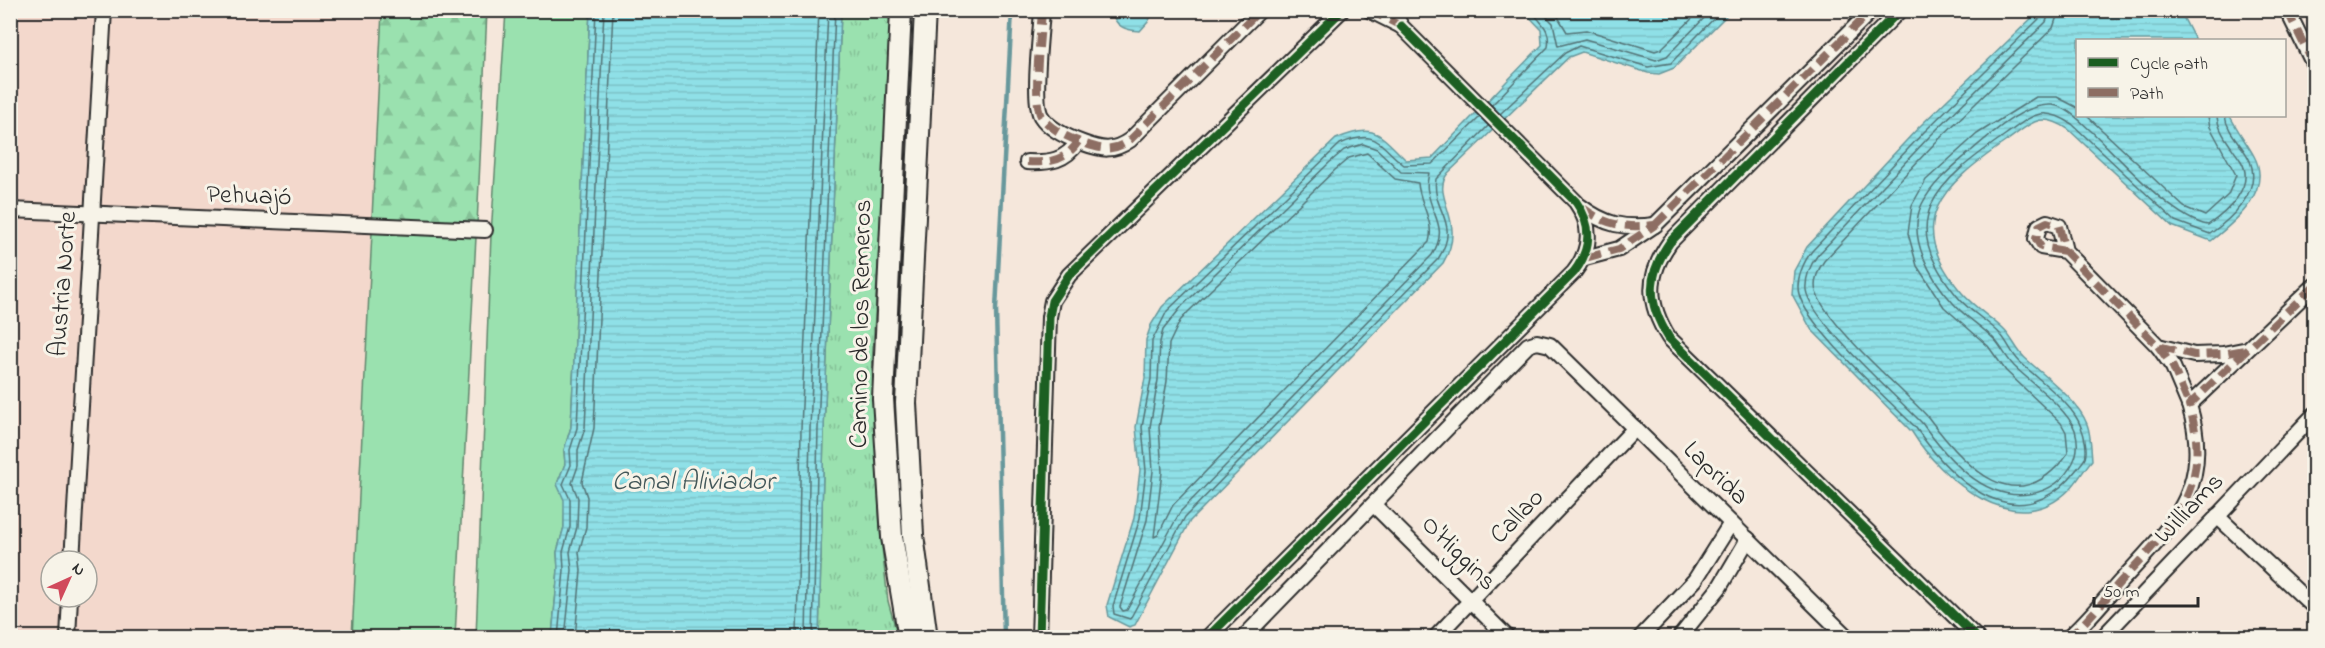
<svg xmlns="http://www.w3.org/2000/svg" width="2325" height="648" font-family="'Indie Flower',sans-serif">
  <style>
    .built { fill: #f3d8cc; fill-rule: evenodd }
    .green { fill: #9ae1af; stroke: #62866d; stroke-width: 1.5 }
    .forest { fill: url(#forest-firs); stroke: #62866d; stroke-width: 1.5 }
    .park { fill: url(#park-tufts); stroke: #62866d; stroke-width: 1.5 }
    .water { fill: url(#water-rules); stroke: #67989c; stroke-width: 1.5 }
    .lines { fill: none; stroke-linecap: round; stroke-linejoin: round }
    .shore { stroke: #537376; stroke-width: 1.5 }
    .stream { stroke: #67989c; stroke-width: 4.5 }
    .minor-casing { stroke: #2b2b2b; stroke-width: 18 }
    .secondary-casing { stroke: #2b2b2b; stroke-width: 24 }
    .minor { stroke: #f7f3e8; stroke-width: 14 }
    .secondary { stroke: #f7f3e8; stroke-width: 20 }
    .quiet { stroke: #8d6e63; stroke-width: 8; stroke-dasharray: 15 8; stroke-linecap: butt }
    .cycleway-casing { stroke: #f7f3e8; stroke-width: 13 }
    .cycleway { stroke: #1b5e20; stroke-width: 9 }
    .labels { text-anchor: middle; dominant-baseline: central; stroke-width: 6; stroke-linejoin: round; paint-order: stroke }
    .street-label { font-size: 26px; fill: #2b2b2b; stroke: #f7f3e8 }
    .water-label { font-size: 27px; font-style: italic; fill: #44585a; stroke: #f7f3e8 }
  </style>
  <defs>
    <pattern id="forest-firs" width="22" height="20" patternUnits="userSpaceOnUse" patternTransform="scale(1.5)"><rect width="22" height="20" fill="#9ae1af"/><path d="M5 1l3.5 6h-7zM16 11l3.5 6h-7z" fill="#85c197"/></pattern>
    <pattern id="park-tufts" width="24" height="20" patternUnits="userSpaceOnUse" patternTransform="scale(1.5)"><rect width="24" height="20" fill="#9ae1af"/><path d="M3 7l-1-3M5 7V3M7 7l1-3M15 17l-1-3M17 17v-4M19 17l1-3" fill="none" stroke="#85c197"/></pattern>
    <pattern id="water-rules" width="6" height="5" patternUnits="userSpaceOnUse" patternTransform="scale(1.5)"><rect width="6" height="5" fill="#8fe0e7"/><path d="M0 2.5h6" fill="none" stroke="#7cc0c6"/></pattern>
  </defs>
  <rect width="100%" height="100%" fill="#f5e7db"/>
  <filter id="ink" filterUnits="userSpaceOnUse"><feTurbulence type="fractalNoise" baseFrequency=".0167" numOctaves="2"/><feDisplacementMap in="SourceGraphic" scale="12" xChannelSelector="R" yChannelSelector="G"/><feConvolveMatrix kernelMatrix="1 2 1 2 8 2 1 2 1" color-interpolation-filters="sRGB"/></filter>
  <g filter="url(#ink)">
    <!-- built -->
    <path class="built" d="M10,11H382L352,637H11ZM51,561H87V597H51Z"/>
    <!-- green -->
    <g class="green">
      <polygon points="506,11 590,11 571,427 564,450 565,464 557,484 565,500 564,527 557,552 558,569 552,637 476,638 491,234"/>
      <polygon points="372,232 476,237 455,637 352,638"/>
    </g>
    <!-- forest -->
    <polygon class="forest" points="382,11 487,11 477,225 372,218"/>
    <!-- park -->
    <polygon class="park" points="841,11 893,11 872,366 880,529 888,601 898,637 819,638 824,429"/>
    <!-- water -->
    <g class="water">
      <polygon points="590,11 841,11 824,429 819,637 552,637 558,570 557,552 564,527 564,500 557,484 565,464 564,450 571,427"/>
      <path d="M1112,11V10L1154,11L1148,22L1140,31C1125,30 1115,27 1112,11Z"/>
      <path d="M1524,11H1731L1674,68L1659,74L1648,73L1582,52L1569,57L1448,173C1429,197 1469,220 1443,263L1190,521L1135,625L1129,627L1109,617L1107,605L1134,518L1140,470L1136,427L1145,378L1146,340L1151,325L1162,307L1336,139C1375,122 1379,134 1406,160L1432,158L1542,45L1541,29Z"/>
      <path d="M2039,11H2180L2195,40H2078V116H2230C2237,130 2246,142 2254,156C2273,191 2235,222 2211,241L2172,226L2068,129C2039,110 2031,124 2005,142C1942,186 1902,222 1962,293C1974,307 1990,317 2003,329C2012,337 2016,350 2025,358C2043,375 2078,400 2087,424C2091,435 2091,448 2092,460C2084,469 2078,481 2070,489C2016,544 1941,479 1912,432L1811,329L1792,294L1794,271L1807,247L1919,127Z"/>
    </g>
    <g class="lines">
      <!-- shore -->
      <g class="shore">
        <polyline points="1540,10 1553,23 1558,46 1585,39 1656,60 1667,56 1712,10"/>
        <polyline points="1554,10 1567,32 1586,30 1655,51 1661,49 1701,10"/>
        <path d="M2043,10L2041,17L1924,132L1812,251C1804,261 1795,280 1799,294C1807,327 1889,400 1916,428C1935,456 1966,492 2000,501C2032,511 2059,493 2077,469C2079,466 2084,461 2085,458C2088,450 2084,434 2081,427C2073,403 2037,379 2019,361C2012,354 2008,343 2001,335C1989,321 1969,312 1957,296C1894,219 1936,183 2005,135C2032,116 2041,104 2072,124L2175,221L2210,234C2232,218 2262,191 2250,161C2243,145 2227,133 2225,116"/>
        <path d="M2050,10L2046,22L1929,137L1817,256C1810,265 1805,278 1806,290C1810,320 1898,398 1922,423C1946,457 1983,501 2029,494C2040,493 2053,487 2061,479C2075,464 2081,450 2075,430C2068,410 2032,383 2016,368C2007,360 2002,347 1994,339C1981,326 1965,317 1953,303C1931,279 1906,237 1922,204C1933,182 1953,167 1971,151C1991,134 2024,103 2052,105C2066,106 2080,121 2090,130C2118,156 2172,219 2208,225C2227,212 2256,186 2241,161C2232,147 2218,132 2217,116"/>
        <path d="M2059,10L2053,28L1935,143L1824,261C1818,269 1813,282 1816,292C1829,327 1900,387 1928,417C1965,467 2017,524 2068,453L2066,432L2061,423L2006,371L1988,346L1944,307L1917,266L1908,233L1912,205L1926,180L1977,134L2036,97H2057L2078,108"/>
        <path d="M1492,105L1548,47C1551,28 1541,24 1531,10"/>
        <polyline points="1500,114 1565,53 1579,46 1648,67 1671,63 1722,10"/>
        <polyline points="2087,116 2184,207 2205,216 2228,195 2236,175 2210,127 2208,116"/>
        <path d="M1480,117L1432,164L1404,165C1377,144 1378,128 1340,144L1167,311L1152,341L1151,379L1142,427L1146,471L1140,518L1113,606L1114,614L1130,619L1185,517L1438,259C1462,222 1431,211 1436,179L1488,126"/>
        <path d="M1363,144L1377,149L1401,172L1429,173C1428,178 1426,185 1428,192C1432,217 1449,228 1432,255L1180,512L1127,610L1123,611L1120,607L1147,520L1153,471L1150,427L1158,380L1160,342L1163,330L1182,306L1329,163L1344,150Z"/>
        <path d="M1367,153L1395,179L1418,183C1419,203 1435,221 1429,242L1173,505L1158,535L1154,537L1162,472L1159,427L1167,381L1169,344L1180,321L1188,312L1335,170L1349,158Z"/>
        <polyline points="558,638 564,570 563,552 570,527 570,499 563,484 571,465 570,450 577,428 596,10"/>
        <polyline points="565,638 572,570 570,552 577,527 578,498 572,483 578,466 578,450 585,428 604,10"/>
        <polyline points="575,638 581,571 579,552 586,527 587,497 582,482 594,428 613,10"/>
        <polyline points="797,638 801,429 819,10"/>
        <polyline points="806,638 810,429 828,10"/>
        <polyline points="813,638 818,429 835,10"/>
      </g>
      <!-- stream -->
      <polyline class="stream" points="1004,638 996,309 1012,10"/>
      <defs>
        <g id="minor">
          <path d="M1042,10C1041,32 1032,100 1041,116C1049,129 1069,138 1083,143C1102,150 1113,152 1130,140L1260,10"/>
          <polyline points="1369,10 1401,26 1393,10"/>
          <path d="M1900,10L1670,242C1646,276 1647,303 1669,338L1977,638"/>
          <polyline points="2287,10 2314,65"/>
          <path d="M1027,162C1050,163 1065,161 1078,142"/>
          <path d="M1580,206C1605,225 1624,229 1655,225L1619,249L1585,258"/>
          <polyline points="10,210 485,230"/>
          <polyline points="1655,225 1872,10"/>
          <polyline points="2065,251 2041,247 2036,239 2039,226 2047,222 2059,226 2065,251 2158,346 2194,355 2223,354 2243,350"/>
          <polyline points="2158,346 2173,367 2189,405"/>
          <polyline points="1374,505 1508,638"/>
          <polyline points="2217,516 2314,607"/>
          <polyline points="72,561 104,10"/>
          <polyline points="68,638 70,597"/>
          <polyline points="1039,638 1049,317 1052,301 1069,275 1342,10"/>
          <path d="M1207,638L1574,272C1591,250 1593,226 1576,202L1401,26"/>
          <polyline points="1243,638 1528,345 1537,342 1550,345 1848,638"/>
          <polyline points="1435,638 1635,428"/>
          <polyline points="1640,638 1695,580 1731,523"/>
          <polyline points="1679,638 1719,588 1748,539"/>
          <path d="M2068,638C2088,621 2104,600 2121,581C2173,525 2214,487 2189,405L2314,286"/>
          <polyline points="2102,638 2314,415"/>
        </g>
        <g id="secondary">
          <polyline points="901,10 883,399 892,537 909,638"/>
          <polyline points="925,10 906,403 913,535 927,638"/>
        </g>
      </defs>
      <!-- minor casing -->
      <use href="#minor" class="minor-casing"/>
      <!-- secondary casing -->
      <use href="#secondary" class="secondary-casing"/>
      <!-- minor -->
      <use href="#minor" class="minor"/>
      <!-- secondary -->
      <use href="#secondary" class="secondary"/>
      <!-- quiet -->
      <g class="quiet">
        <path d="M1042,10C1041,32 1032,100 1041,116C1049,129 1069,138 1083,143C1102,150 1113,152 1130,140L1260,10"/>
        <polyline points="1369,10 1401,26 1393,10"/>
        <polyline points="2287,10 2314,65"/>
        <path d="M1027,162C1050,163 1065,161 1078,142"/>
        <path d="M1583,208C1607,226 1626,228 1655,225L1619,249L1585,258"/>
        <polyline points="1655,225 1872,10"/>
        <polyline points="2065,251 2041,247 2036,239 2039,226 2047,222 2059,226 2065,251 2158,346 2194,355 2223,354 2244,350"/>
        <polyline points="2158,346 2173,367 2189,405"/>
        <path d="M2068,638C2088,621 2104,600 2121,581C2173,525 2214,487 2189,405L2314,286"/>
      </g>
      <defs>
        <g id="cycleway">
          <path d="M1900,10L1670,242C1646,276 1647,303 1669,338L1977,638"/>
          <polyline points="1039,638 1049,317 1052,301 1069,275 1342,10"/>
          <path d="M1207,638L1574,272C1591,250 1593,226 1576,202L1401,26"/>
        </g>
      </defs>
      <!-- cycleway casing -->
      <use href="#cycleway" class="cycleway-casing"/>
      <!-- cycleway -->
      <use href="#cycleway" class="cycleway"/>
    </g>
  </g>
  <g class="labels">
    <!-- street labels -->
    <g class="street-label">
      <text transform="translate(249 197) rotate(2)">Pehuajó</text>
      <text transform="translate(64 284) rotate(-86)">Austria Norte</text>
      <text transform="translate(862 324) rotate(-89)">Camino de los Remeros</text>
      <text transform="translate(1715 474) rotate(44)">Laprida</text>
      <text transform="translate(2190 509) rotate(-46)">Williams</text>
      <text transform="translate(1518 517) rotate(-46)">Callao</text>
      <text transform="translate(1458 554) rotate(45)">O'Higgins</text>
    </g>
    <!-- water labels -->
    <g class="water-label">
      <text x="693" y="482">Canal Aliviador</text>
    </g>
  </g>
  <!-- margin -->
  <rect width="2325" height="648" fill="none" stroke="#f7f3e8" stroke-width="36"/>
  <rect x="18" y="18" width="2289" height="612" fill="none" stroke="#2b2b2b" stroke-width="2" filter="url(#ink)"/>
  <!-- legend -->
  <rect x="2076" y="39" width="210" height="78" fill="#f7f3e8" stroke="#a5a39c" stroke-width="1.5"/>
  <rect x="2088" y="58" width="30" height="9" fill="#1b5e20" stroke="#a5a39c" stroke-width="1.5"/>
  <text x="2130" y="69" font-size="18" fill="#2b2b2b">Cycle path</text>
  <rect x="2088" y="88" width="30" height="9" fill="#8d6e63" stroke="#a5a39c" stroke-width="1.5"/>
  <text x="2130" y="99" font-size="18" fill="#2b2b2b">Path</text>
  <!-- north arrow -->
  <g transform="translate(69 579) rotate(45)"><circle r="28" fill="#f7f3e8" stroke="#a5a39c" stroke-width="1.5"/>
  <path d="M0-4.5L10 22L0 15L-10 22Z" fill="#d1495b"/>
  <text y="-9" font-size="16" font-weight="bold" text-anchor="middle" fill="#2b2b2b">N</text>
  </g>
  <!-- scale -->
  <path d="M2094 597v9h104v-9" fill="none" stroke="#2b2b2b" stroke-width="3"/>
  <text x="2103" y="597" font-size="18" fill="#2b2b2b" stroke="#f7f3e8" stroke-width="4.5" paint-order="stroke">50 m</text>
</svg>
